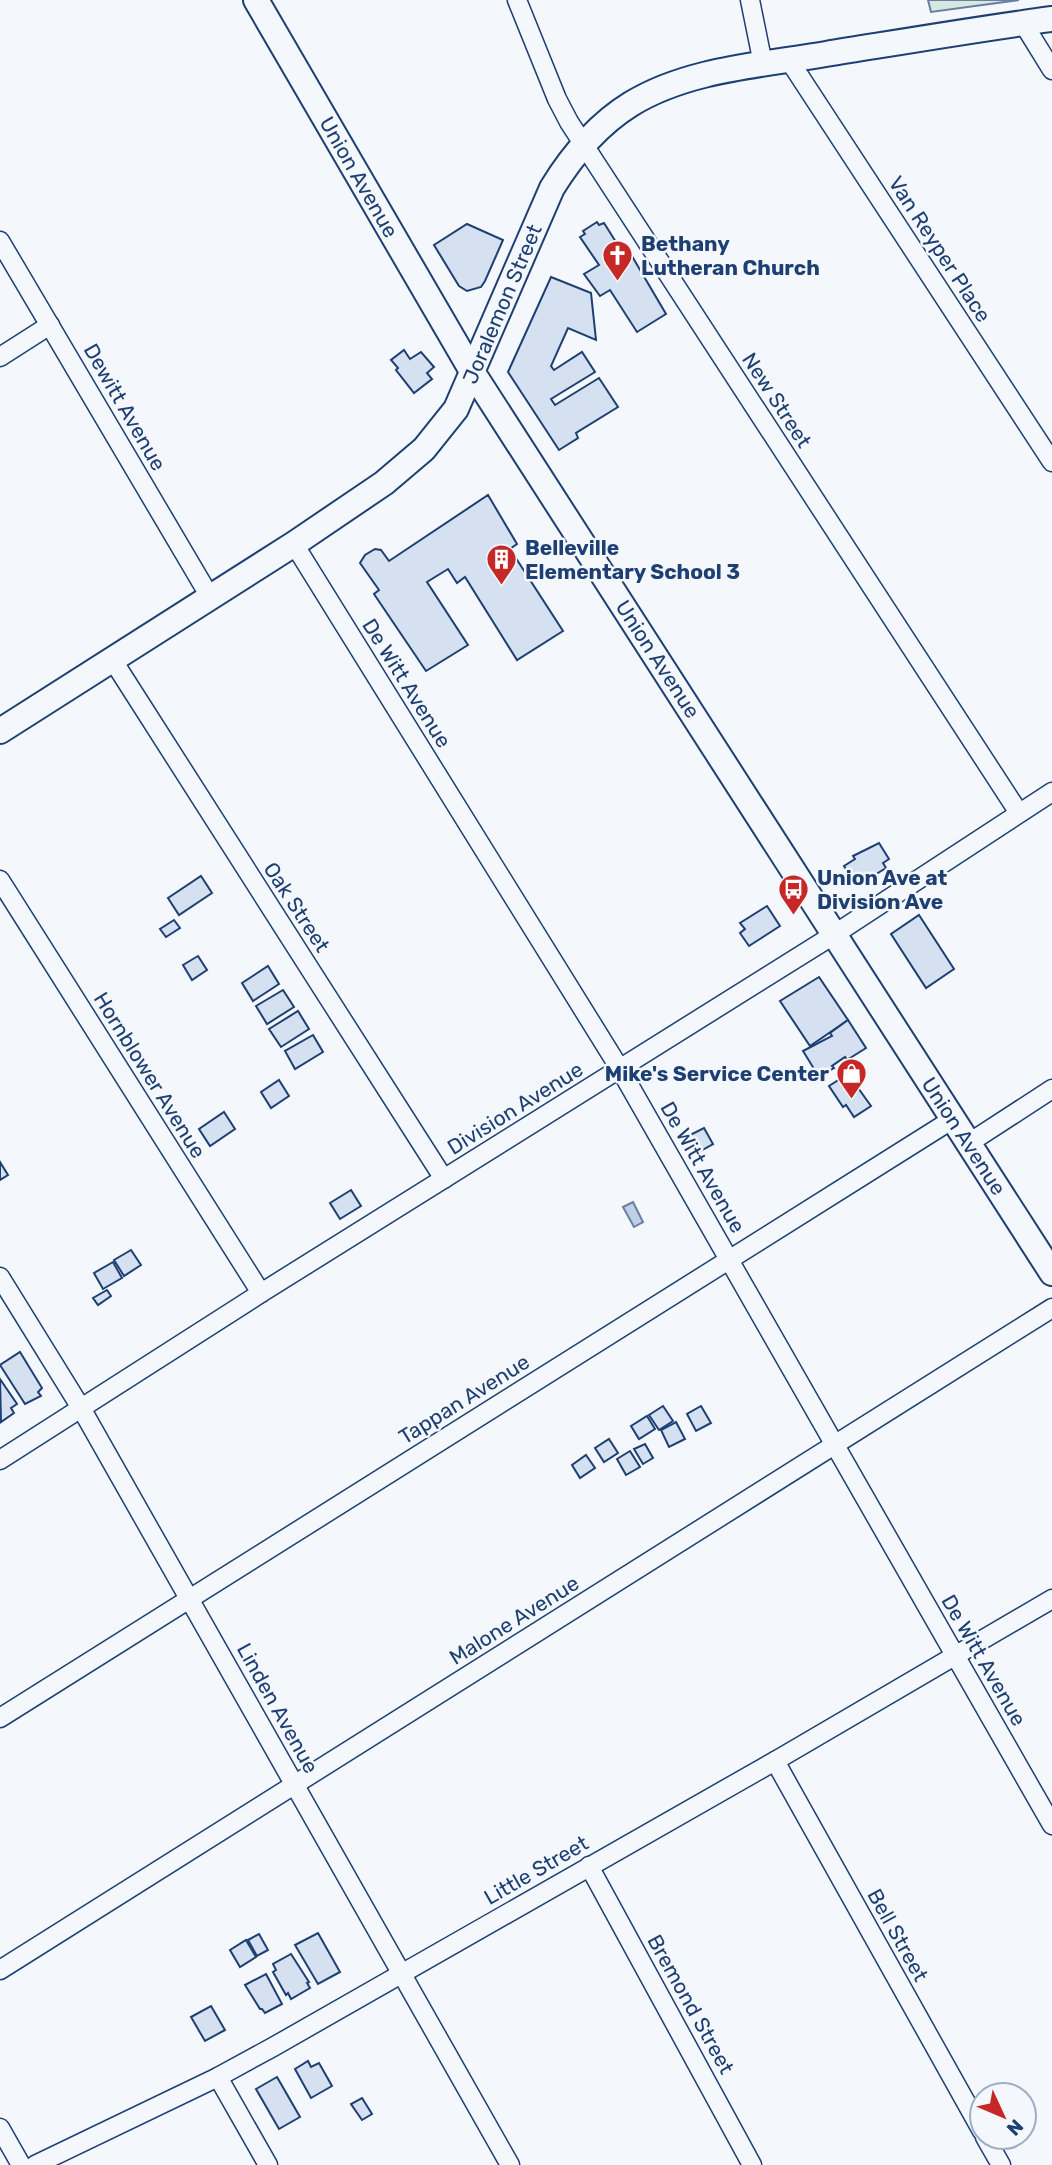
<svg xmlns="http://www.w3.org/2000/svg" width="1052" height="2165" font-family="Rubik,sans-serif">
  <style>
    .green { fill: #d7e8df; stroke: #687fa3; stroke-width: 2 }
    .water { fill: #bed0e5; stroke: #687fa3; stroke-width: 2 }
    .building { fill: #d5e0f0; stroke: #1d3f73; stroke-width: 2 }
    .lines { fill: none; stroke-linecap: round; stroke-linejoin: round }
    .street-casing { stroke: #1d3f73; stroke-width: 21 }
    .secondary-casing { stroke: #1d3f73; stroke-width: 28 }
    .street { stroke: #f4f7fb; stroke-width: 18 }
    .secondary { stroke: #f4f7fb; stroke-width: 24 }
    .labels { text-anchor: middle; dominant-baseline: central; stroke-width: 5; stroke-linejoin: round; paint-order: stroke }
    .street-label { font-size: 21px; fill: #1d3f73; stroke: #f4f7fb }
    .poi-label { font-size: 21px; font-weight: bold; fill: #1d3f73; stroke: #f4f7fb; text-anchor: start }
  </style>
  <rect width="100%" height="100%" fill="#f4f7fb"/>
  <!-- green -->
  <polygon class="green" points="928,0 1019,0 931,12"/>
  <!-- water -->
  <polygon class="water" points="633,1202 643,1222 634,1227 623,1207"/>
  <!-- building -->
  <g class="building">
    <polygon points="597,222 599,225 604,223 621,250 626,246 666,314 637,332 610,290 600,296 584,274 599,265 580,237 585,234 583,231"/>
    <polygon points="467,224 503,240 485,281 481,287 467,291 459,286 434,245"/>
    <polygon points="551,277 591,293 596,340 568,328 551,366 554,370 582,352 595,372 551,399 555,405 599,378 618,407 576,433 578,438 559,450 508,372"/>
    <polygon points="404,350 410,359 421,352 434,367 427,373 432,379 414,393 396,370 398,368 391,360"/>
    <polygon points="488,495 517,544 510,549 563,631 517,660 465,577 457,583 448,569 427,582 468,645 426,671 374,594 379,590 360,563 365,555 375,549 381,550 389,561"/>
    <polygon points="879,843 889,859 883,863 886,868 857,886 844,866 855,859 853,856"/>
    <polygon points="201,876 212,893 179,915 168,898"/>
    <polygon points="767,906 780,926 749,946 740,933 745,929 740,923"/>
    <polygon points="919,915 954,969 926,988 891,934"/>
    <polygon points="174,920 180,928 166,937 160,929"/>
    <polygon points="198,956 207,970 192,980 183,965"/>
    <polygon points="268,966 279,984 253,1001 242,983"/>
    <polygon points="819,977 848,1020 810,1046 780,1001"/>
    <polygon points="283,990 294,1007 267,1024 256,1006"/>
    <polygon points="298,1011 309,1029 281,1047 269,1029"/>
    <polygon points="848,1020 866,1048 847,1060 845,1057 832,1066 834,1068 819,1077 803,1051 832,1036 830,1033"/>
    <polygon points="313,1035 323,1052 295,1069 285,1051"/>
    <polygon points="848,1074 871,1106 854,1117 846,1105 843,1107 829,1086"/>
    <polygon points="279,1080 289,1096 271,1108 261,1092"/>
    <polygon points="224,1112 235,1129 210,1146 199,1129"/>
    <polygon points="704,1128 713,1144 697,1153 688,1136"/>
    <polygon points="0,1162 8,1175 0,1180"/>
    <polygon points="351,1190 361,1206 340,1219 330,1203"/>
    <polygon points="131,1250 141,1265 124,1276 114,1260"/>
    <polygon points="113,1262 122,1278 103,1289 94,1273"/>
    <polygon points="107,1290 111,1296 98,1305 93,1298"/>
    <polygon points="20,1352 42,1388 38,1392 41,1396 25,1404 0,1365"/>
    <polygon points="0,1379 17,1404 11,1408 14,1413 1,1422"/>
    <polygon points="663,1406 673,1421 659,1430 649,1415"/>
    <polygon points="701,1406 711,1423 696,1431 687,1414"/>
    <polygon points="647,1416 655,1429 639,1439 631,1426"/>
    <polygon points="676,1422 685,1439 669,1447 661,1430"/>
    <polygon points="609,1439 618,1453 604,1462 595,1448"/>
    <polygon points="645,1444 653,1458 643,1464 634,1449"/>
    <polygon points="630,1451 640,1467 626,1475 617,1459"/>
    <polygon points="586,1455 595,1468 580,1478 572,1465"/>
    <polygon points="318,1933 340,1972 318,1984 295,1945"/>
    <polygon points="259,1934 268,1950 257,1956 248,1940"/>
    <polygon points="246,1940 256,1957 240,1967 230,1950"/>
    <polygon points="291,1954 309,1982 307,1983 310,1988 291,1999 288,1993 286,1995 273,1972 276,1970 273,1964"/>
    <polygon points="266,1974 282,2004 265,2013 262,2009 260,2009 245,1985"/>
    <polygon points="211,2006 225,2030 205,2041 191,2017"/>
    <polygon points="308,2061 311,2067 319,2063 332,2086 311,2098 295,2069"/>
    <polygon points="277,2077 300,2117 279,2129 256,2089"/>
    <polygon points="362,2098 372,2114 362,2120 351,2104"/>
  </g>
  <g class="lines">
    <defs>
      <g id="street">
        <polyline points="517,0 557,99 569,122 1019,813"/>
        <polyline points="750,0 763,64"/>
        <polyline points="1023,23 1052,70"/>
        <polyline points="789,60 1052,462"/>
        <polyline points="0,241 210,597"/>
        <polyline points="0,357 50,325"/>
        <polyline points="294,544 620,1069 1052,1825"/>
        <polyline points="112,659 444,1179"/>
        <polyline points="0,880 261,1293"/>
        <polyline points="969,1143 1052,1089"/>
        <polyline points="0,1277 81,1408 510,2165"/>
        <polyline points="0,1460 261,1293 835,934 1052,792"/>
        <polyline points="0,1718 953,1119"/>
        <polyline points="775,1761 982,2131"/>
        <polyline points="589,1866 752,2165"/>
        <polyline points="0,1970 1052,1308"/>
        <polyline points="218,2077 268,2165"/>
        <polyline points="0,2128 21,2165"/>
        <polyline points="985,2137 1001,2165"/>
        <polyline points="35,2165 218,2077 273,2047 775,1761 1052,1599"/>
      </g>
      <g id="secondary">
        <polyline points="256,0 473,373 1052,1273"/>
        <path d="M0,731L294,544L384,483L424,449L456,409L552,188C573,154 597,125 631,104C688,69 762,65 826,54C901,42 977,29 1052,19"/>
      </g>
    </defs>
    <!-- street casing -->
    <use href="#street" class="street-casing"/>
    <!-- secondary casing -->
    <use href="#secondary" class="secondary-casing"/>
    <!-- street -->
    <use href="#street" class="street"/>
    <!-- secondary -->
    <use href="#secondary" class="secondary"/>
  </g>
  <!-- icons -->
  <defs>
    <symbol id="church-pin" viewBox="-11 -11 22 30"><path d="M0 17L-7.5 6A9.5 9.5 0 1 1 7.5 6Z" fill="#c62828" stroke="#f4f7fb"/><path d="M-1.2-6h2.4v3.5h3.3v2.4h-3.3V6h-2.4V-.1h-3.3v-2.4h3.3Z" fill="#fff"/></symbol>
    <symbol id="building-pin" viewBox="-11 -11 22 30"><path d="M0 17L-7.5 6A9.5 9.5 0 1 1 7.5 6Z" fill="#c62828" stroke="#f4f7fb"/><path d="M-4-6H4V6H1V3H-1V6H-4ZM-2.5-4.3h1.7v1.8h-1.7ZM.8-4.3h1.7v1.8H.8ZM-2.5-1h1.7V.8h-1.7ZM.8-1h1.7V.8H.8Z" fill="#fff"/></symbol>
    <symbol id="bus-pin" viewBox="-11 -11 22 30"><path d="M0 17L-7.5 6A9.5 9.5 0 1 1 7.5 6Z" fill="#c62828" stroke="#f4f7fb"/><path d="M-5-6H5V4H4V6H2V4H-2V6H-4V4H-5ZM-3.5-4V0h7V-4ZM-3.5 1.2v1.5H-2V1.2ZM2 1.2v1.5H3.5V1.2Z" fill="#fff"/></symbol>
    <symbol id="shop-pin" viewBox="-11 -11 22 30"><path d="M0 17L-7.5 6A9.5 9.5 0 1 1 7.5 6Z" fill="#c62828" stroke="#f4f7fb"/><path d="M-5-2.5h2.3a2.7 3.5 0 0 1 5.4 0H5L5.5 6h-11ZM-1.5-2.5h3a1.5 2.3 0 0 0-3 0Z" fill="#fff"/></symbol>
  </defs>
  <g fill-rule="evenodd">
    <use href="#church-pin" x="600" y="238" width="35" height="47"/>
    <use href="#building-pin" x="484" y="542" width="35" height="47"/>
    <use href="#bus-pin" x="776" y="872" width="35" height="47"/>
    <use href="#shop-pin" x="834" y="1056" width="35" height="47"/>
  </g>
  <g class="labels">
    <!-- street labels -->
    <g class="street-label">
      <text transform="translate(359 177) rotate(60)">Union Avenue</text>
      <text transform="translate(940 249) rotate(57)">Van Reyper Place</text>
      <text transform="translate(502 304) rotate(-67)">Joralemon Street</text>
      <text transform="translate(777 400) rotate(57)">New Street</text>
      <text transform="translate(125 407) rotate(60)">Dewitt Avenue</text>
      <text transform="translate(658 659) rotate(57)">Union Avenue</text>
      <text transform="translate(407 683) rotate(58)">De Witt Avenue</text>
      <text transform="translate(297 907) rotate(57)">Oak Street</text>
      <text transform="translate(150 1075) rotate(58)">Hornblower Avenue</text>
      <text transform="translate(515 1108) rotate(-32)">Division Avenue</text>
      <text transform="translate(964 1136) rotate(57)">Union Avenue</text>
      <text transform="translate(703 1167) rotate(60)">De Witt Avenue</text>
      <text transform="translate(464 1399) rotate(-32)">Tappan Avenue</text>
      <text transform="translate(514 1620) rotate(-32)">Malone Avenue</text>
      <text transform="translate(984 1660) rotate(60)">De Witt Avenue</text>
      <text transform="translate(278 1708) rotate(61)">Linden Avenue</text>
      <text transform="translate(536 1870) rotate(-30)">Little Street</text>
      <text transform="translate(898 1935) rotate(61)">Bell Street</text>
      <text transform="translate(691 2004) rotate(61)">Bremond Street</text>
    </g>
    <!-- poi labels -->
    <g class="poi-label">
      <text x="641" y="243">Bethany<tspan x="641" dy="24">Lutheran Church</tspan></text>
      <text x="525" y="547">Belleville<tspan x="525" dy="24">Elementary School 3</tspan></text>
      <text x="817" y="877">Union Ave at<tspan x="817" dy="24">Division Ave</tspan></text>
      <text x="829" y="1073" text-anchor="end">Mike's Service Center</text>
    </g>
  </g>
  <!-- north arrow -->
  <g transform="translate(1003 2116) rotate(134)"><circle r="33" fill="#f4f7fb" stroke="#9eadc5" stroke-width="2"/>
  <path d="M0-5L12 26L0 18L-12 26Z" fill="#c62828"/>
  <text y="-10" font-size="19" font-weight="bold" text-anchor="middle" fill="#1d3f73">N</text>
  </g>
</svg>
